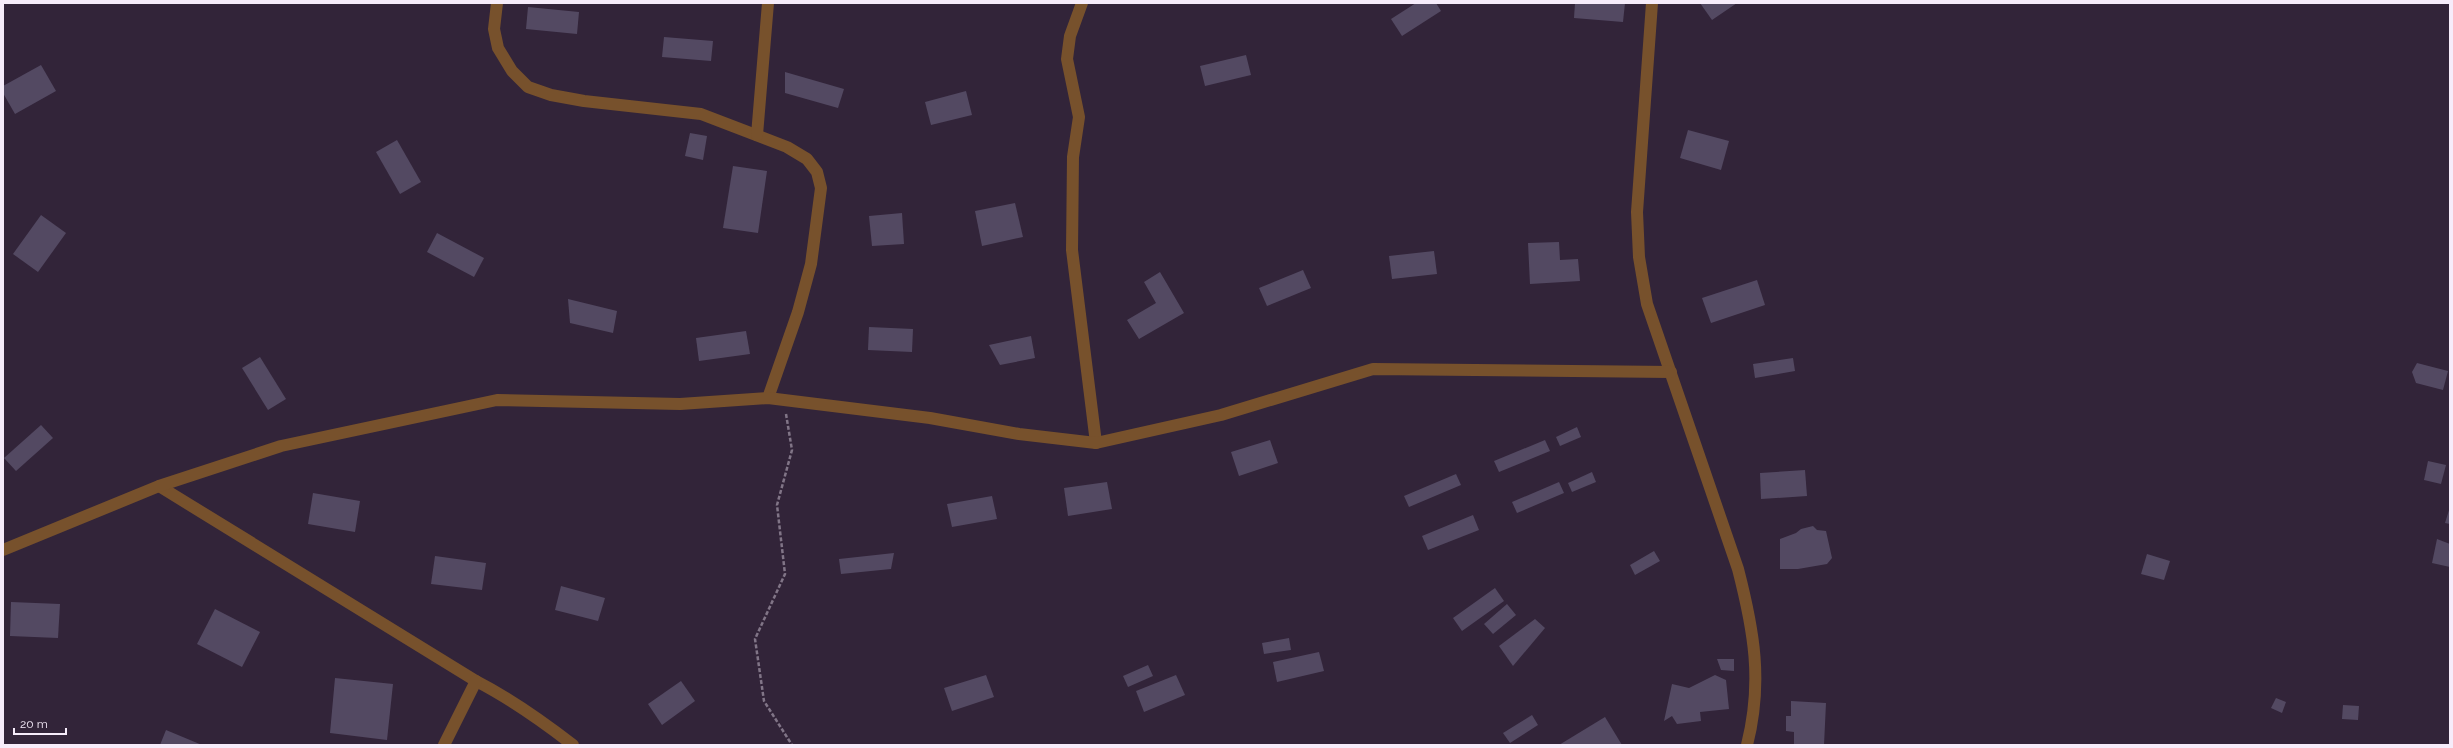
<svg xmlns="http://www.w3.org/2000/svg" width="2453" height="748" font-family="Raleway,sans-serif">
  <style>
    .building { fill: #534962 }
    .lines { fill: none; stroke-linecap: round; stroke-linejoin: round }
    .path { stroke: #817587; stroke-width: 2.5; stroke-dasharray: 4 2; stroke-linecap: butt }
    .street { stroke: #77512c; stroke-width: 12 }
  </style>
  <rect width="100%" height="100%" fill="#322439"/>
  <!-- building -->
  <g class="building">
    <polygon points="1416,3 1436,3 1441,11 1402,36 1391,19"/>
    <polygon points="1575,3 1625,3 1623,22 1574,18"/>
    <polygon points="1700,3 1737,3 1712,20"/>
    <polygon points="528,7 579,12 577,34 526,29"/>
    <polygon points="664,37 713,41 711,61 662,57"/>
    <polygon points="1246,55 1251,75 1205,86 1200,66"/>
    <polygon points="41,65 56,91 15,114 3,93 3,86"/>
    <polygon points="785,72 844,89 838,108 785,93"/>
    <polygon points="966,91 972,115 931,125 925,102"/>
    <polygon points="1688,130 1729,141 1721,170 1680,158"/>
    <polygon points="690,133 707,136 703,160 685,156"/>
    <polygon points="397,140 421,182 400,194 376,152"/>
    <polygon points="733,166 767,171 758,233 723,228"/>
    <polygon points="1015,203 1023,237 982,246 975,211"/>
    <polygon points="902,213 904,244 872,246 869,216"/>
    <polygon points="41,215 66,233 38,272 13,254"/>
    <polygon points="437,233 484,258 474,277 427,252"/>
    <polygon points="1559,242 1560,260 1578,259 1580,281 1530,284 1528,243"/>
    <polygon points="1434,251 1437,274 1392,279 1389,256"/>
    <polygon points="1303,270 1311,288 1267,306 1259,288"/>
    <polygon points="1160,272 1184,313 1139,339 1127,320 1156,303 1144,282"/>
    <polygon points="1757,280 1765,305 1711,323 1702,298"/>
    <polygon points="568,299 617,311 613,333 570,323"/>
    <polygon points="869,327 913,329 912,352 868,350"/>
    <polygon points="746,331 750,354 699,361 696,338"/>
    <polygon points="1031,336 1035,358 1000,365 989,345"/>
    <polygon points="260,357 286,399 268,410 242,368"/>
    <polygon points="1793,358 1795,371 1755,378 1753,364"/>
    <polygon points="2417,363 2448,371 2443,390 2416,383 2412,372"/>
    <polygon points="41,425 53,438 16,471 4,458"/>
    <polygon points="1577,427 1581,437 1560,446 1556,437"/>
    <polygon points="1270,440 1278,463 1239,476 1231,452"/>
    <polygon points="1545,440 1550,451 1499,472 1494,461"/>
    <polygon points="2428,461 2446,465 2441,484 2424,480"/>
    <polygon points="1805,470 1807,496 1761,499 1760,473"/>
    <polygon points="1592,472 1596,482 1572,492 1568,483"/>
    <polygon points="1456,474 1461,485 1409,507 1404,496"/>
    <polygon points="1107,482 1112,509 1068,516 1064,488"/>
    <polygon points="1559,482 1564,493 1517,513 1512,502"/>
    <polygon points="313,493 360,501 355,532 308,524"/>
    <polygon points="992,496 997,519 952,527 947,504"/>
    <polygon points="2450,507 2450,524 2445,523"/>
    <polygon points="1473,515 1479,530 1428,550 1422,536"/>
    <polygon points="1813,526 1817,530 1826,531 1832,558 1827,564 1798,569 1780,569 1780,539 1796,533 1801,529"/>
    <polygon points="2437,539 2450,544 2450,567 2432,563"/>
    <polygon points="1654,551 1660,561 1635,575 1630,565"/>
    <polygon points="894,553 891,569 841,574 839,559"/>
    <polygon points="2147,554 2170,561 2164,580 2141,574"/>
    <polygon points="435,556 486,563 482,590 431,584"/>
    <polygon points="561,586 605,598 598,621 555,610"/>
    <polygon points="1495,588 1504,601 1462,631 1453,618"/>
    <polygon points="11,602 60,604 58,638 10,636"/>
    <polygon points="1507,604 1516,615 1493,634 1484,624"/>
    <polygon points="215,609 260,632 242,667 197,644"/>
    <polygon points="1535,619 1545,628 1513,666 1499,646"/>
    <polygon points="1289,638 1291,650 1264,654 1262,643"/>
    <polygon points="1319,652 1324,671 1277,682 1273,662"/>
    <polygon points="1717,659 1734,659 1734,671 1721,670"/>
    <polygon points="1148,665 1153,676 1128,687 1123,676"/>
    <polygon points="986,675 994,697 952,711 944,688"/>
    <polygon points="1176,675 1185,695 1144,712 1136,691"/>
    <polygon points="1715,675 1726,680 1729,709 1700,712 1701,721 1677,724 1672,716 1664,721 1672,684 1689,688"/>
    <polygon points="335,678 393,684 387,740 330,733"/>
    <polygon points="681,681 695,701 662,725 648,704"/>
    <polygon points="2276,698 2286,702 2282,713 2271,708"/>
    <polygon points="1791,701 1826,703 1824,745 1794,744 1794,732 1786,731 1786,716 1791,716"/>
    <polygon points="2343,705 2359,706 2358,720 2342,719"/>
    <polygon points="1532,715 1538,725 1510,743 1503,733"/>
    <polygon points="1605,717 1622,745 1559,745"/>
    <polygon points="166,730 202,745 160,745"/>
  </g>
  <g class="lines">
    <!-- path -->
    <polyline class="path" points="786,414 792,450 777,505 785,574 755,639 764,701 792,745"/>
    <!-- street -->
    <g class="street">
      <polyline points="497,3 494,29 498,48 512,71 528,87 551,95 584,101 701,114 787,147 807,159 817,172 821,188 811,264 798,312 768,398"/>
      <polyline points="1082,3 1070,36 1067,59 1079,117 1073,157 1072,250 1096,443"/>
      <path d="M1652,3L1637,212L1639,257L1647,304L1738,569C1754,631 1763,682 1747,745"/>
      <polyline points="757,135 768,3"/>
      <path d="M159,486L476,681C511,699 542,721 573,745"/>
      <polyline points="3,550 159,486 281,446 497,400 680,404 768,398 930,418 1019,434 1096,443 1221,415 1373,369 1671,372"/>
      <polyline points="444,745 476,681"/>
    </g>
  </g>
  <!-- border -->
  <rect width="2453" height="748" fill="none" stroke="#f6ecfa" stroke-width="8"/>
  <!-- scale -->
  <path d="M14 728v6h52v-6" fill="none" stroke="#f6ecfa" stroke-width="2"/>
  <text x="20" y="728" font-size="12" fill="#f6ecfa" stroke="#322439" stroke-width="3" paint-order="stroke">20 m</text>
</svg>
